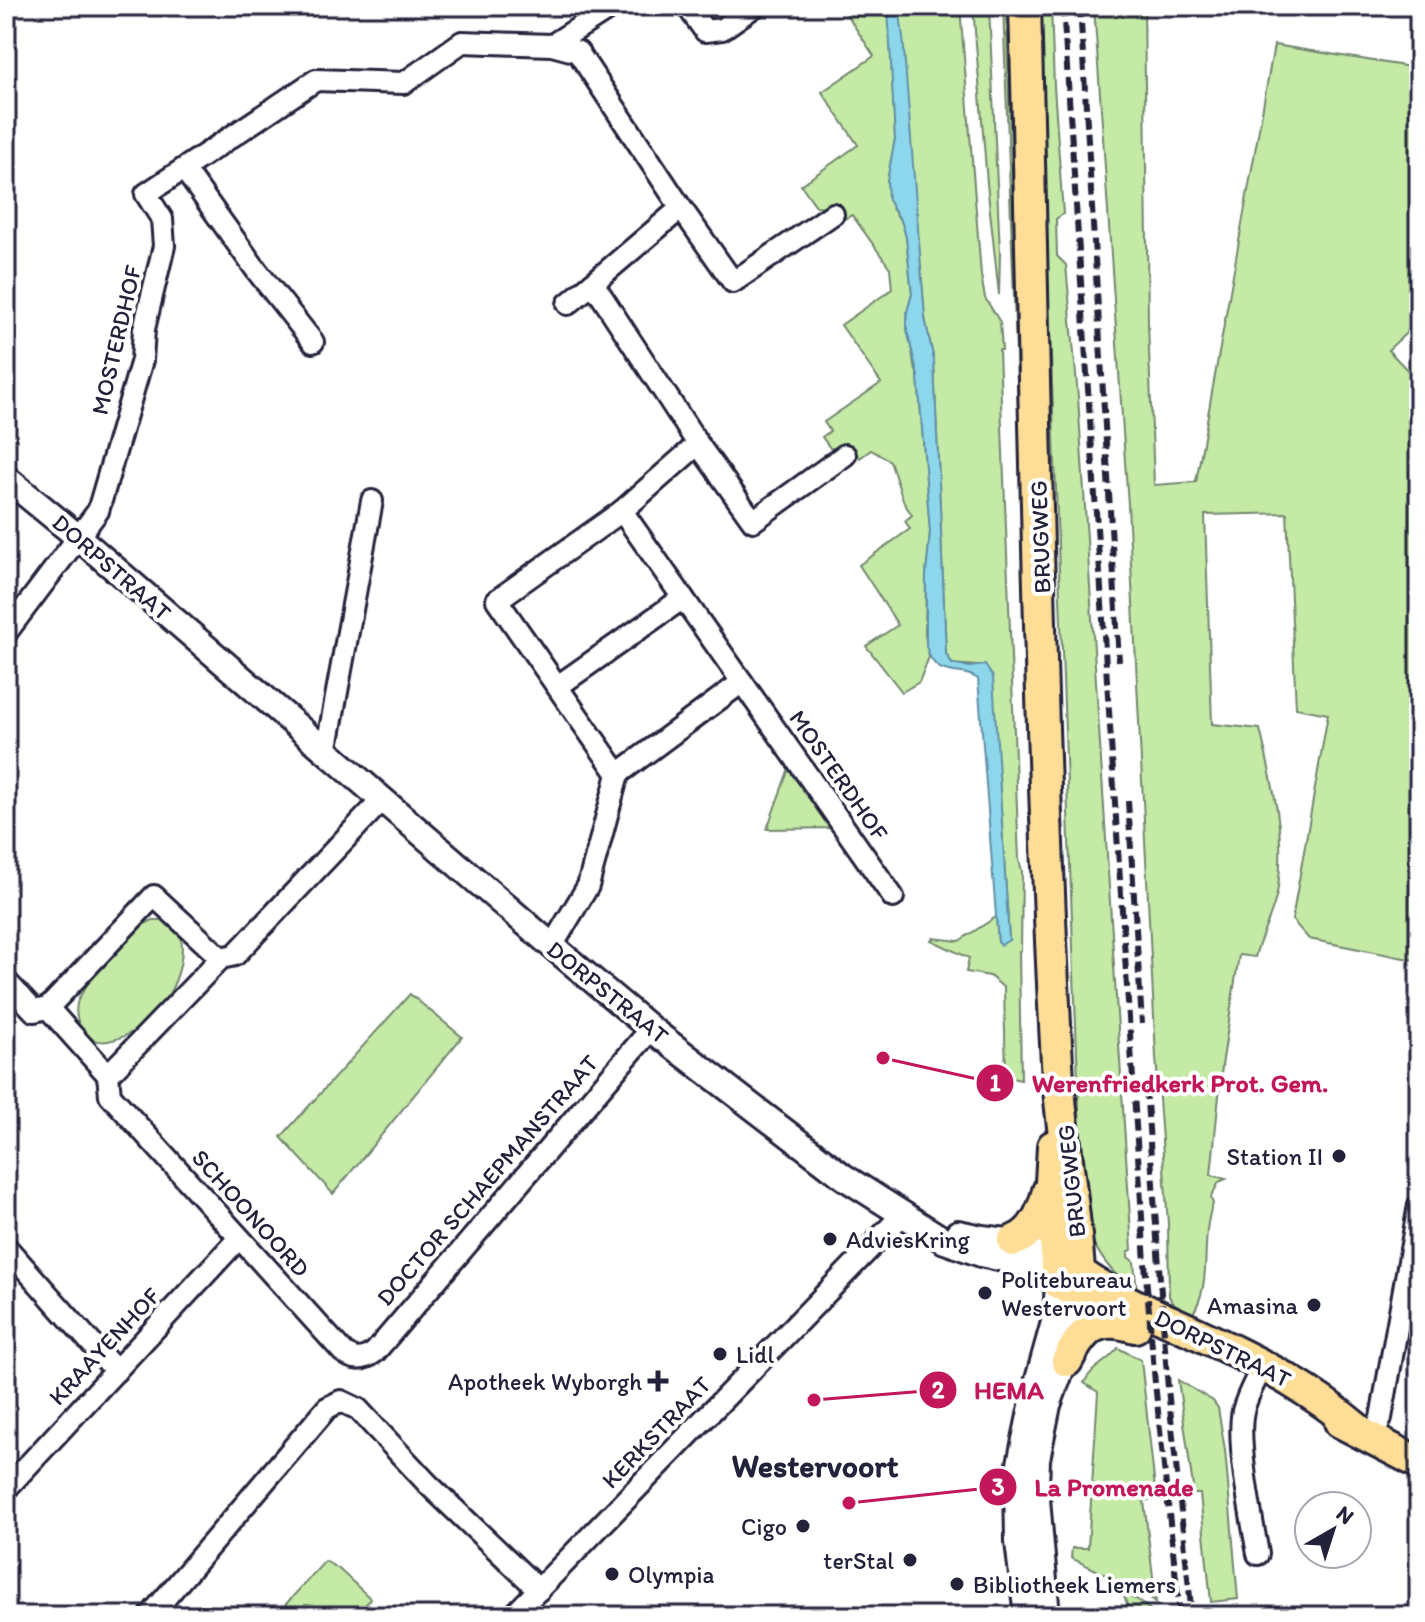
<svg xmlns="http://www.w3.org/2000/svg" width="1425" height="1622" font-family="Itim,sans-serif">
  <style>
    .green { fill: #c4eaa5; stroke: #738670; stroke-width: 2 }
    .water { fill: #8dd7ed; stroke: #628fa6; stroke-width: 2 }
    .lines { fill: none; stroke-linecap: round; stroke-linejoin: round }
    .minor-casing { stroke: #22223b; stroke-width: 26 }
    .tertiary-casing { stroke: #22223b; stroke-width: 30 }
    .primary-casing { stroke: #22223b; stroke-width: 36 }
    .minor { stroke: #fff; stroke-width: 20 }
    .tertiary { stroke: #fff; stroke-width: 24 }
    .primary { stroke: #fedd96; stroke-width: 30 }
    .rail { stroke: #22223b; stroke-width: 6; stroke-dasharray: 12 6; stroke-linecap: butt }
    .poi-dot { fill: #22223b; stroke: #fff; stroke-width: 3 }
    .labels { text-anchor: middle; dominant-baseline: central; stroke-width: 8; stroke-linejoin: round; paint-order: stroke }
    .street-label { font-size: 24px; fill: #22223b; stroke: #fff }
    .poi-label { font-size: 24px; fill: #22223b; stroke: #fff; text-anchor: end }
    .district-label { font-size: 32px; font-weight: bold; fill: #22223b; stroke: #fff }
    .leader { fill: none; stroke: #c2185b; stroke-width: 3 }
    .callout-dot { fill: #c2185b; stroke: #fff; stroke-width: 3 }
    .mark-label { font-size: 24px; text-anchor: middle; font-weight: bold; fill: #fff }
    .callout-label { font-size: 26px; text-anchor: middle; font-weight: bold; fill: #c2185b; stroke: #fff; stroke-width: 8; stroke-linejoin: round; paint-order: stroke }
  </style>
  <rect width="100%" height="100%" fill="#fff"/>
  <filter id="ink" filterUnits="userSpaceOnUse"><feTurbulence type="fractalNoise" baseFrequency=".0125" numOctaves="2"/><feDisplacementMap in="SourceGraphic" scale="16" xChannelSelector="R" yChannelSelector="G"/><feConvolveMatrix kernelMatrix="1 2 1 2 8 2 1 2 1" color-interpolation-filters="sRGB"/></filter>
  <g filter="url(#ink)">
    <!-- green -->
    <g class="green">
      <polygon points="841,6 888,6 889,13 895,139 887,181 892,208 902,223 906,237 912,294 907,312 914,365 918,376 930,532 926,575 925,635 929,657 919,682 902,692 866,646 898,625 859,565 910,529 905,521 912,515 904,503 890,461 871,450 860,458 854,451 830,448 822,437 830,431 824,422 881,383 841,325 892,289 890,268 852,215 844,219 835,208 816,206 801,185 858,145 822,92 874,56"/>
      <polygon points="899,6 960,6 981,275 985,298 1000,322 1002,350 999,350 1019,860 1022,871 1021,950 1019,951 1021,1080 1006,1077 1004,988 990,976 966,972 969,958 931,940 933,938 959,941 996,917 998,942 1009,939 999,776 976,666 952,664 946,654 934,361 925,318"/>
      <polygon points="973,6 989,6 1000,253 999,295 987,183"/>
      <polygon points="1003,6 1006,6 1035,862"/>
      <path d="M1038,6H1051L1054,86L1063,214L1056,219L1057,256L1066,265L1078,397L1132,1250L1128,1252V1257L1134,1262L1137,1292C1108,1272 1092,1248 1083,1215Z"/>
      <path d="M1094,6H1144L1148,323L1154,485L1196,482L1274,45L1417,68L1419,59V321L1388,350L1419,382V961L1309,939L1292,920L1328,714L1296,708L1287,513L1205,515L1212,724L1260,729C1272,781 1286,833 1278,887C1275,912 1261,933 1255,957L1239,955L1222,1066L1211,1175L1226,1179L1219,1182L1211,1197L1213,1204C1199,1239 1214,1282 1192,1315L1172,1302L1169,1296L1168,1224L1156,1057L1128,505Z"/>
      <polygon points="792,760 839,828 767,829"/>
      <path d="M153,920H164L179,928C193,973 155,1033 108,1041C86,1045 71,1020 78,1000C81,993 87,985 91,979C104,956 128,930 153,920Z"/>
      <polygon points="410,994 462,1037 333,1194 281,1137"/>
      <path d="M1118,1348L1141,1360L1156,1498L1144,1501L1156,1602L1142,1592L1071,1558L1072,1548H1088L1098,1392L1084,1383C1092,1366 1106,1364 1118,1348Z"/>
      <polygon points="1178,1380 1213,1401 1218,1408 1225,1450 1238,1599 1211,1602 1200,1494 1194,1494"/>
      <polygon points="325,1561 339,1569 371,1599 354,1616 275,1616"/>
      <polygon points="1123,1594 1138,1600 1158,1616 1135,1616 1128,1607"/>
    </g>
    <!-- water -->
    <path class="water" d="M888,6H899L903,37L925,318L934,361L946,654L952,664L970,667L985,665L993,677L1009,940L1001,945L998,942L978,679C959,665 936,683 926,646V575L930,532L918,376L907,330V312L912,294L906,237L902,223L888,200L887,181L895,139Z"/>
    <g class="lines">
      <defs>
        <g id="minor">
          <polyline points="613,6 552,45 578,52 681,208 593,283 698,444 622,511 893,897"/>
          <polyline points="687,6 705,31 722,29 755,6"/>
          <polyline points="184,169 257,271 313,342"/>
          <polyline points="681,208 733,282 833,214"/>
          <polyline points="568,304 593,283"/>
          <polyline points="698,444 753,521 845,455"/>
          <polyline points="6,633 98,511 142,360 144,329 164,246 162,219 146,194 316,80 404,83 462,42 552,45"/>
          <polyline points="558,686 683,598"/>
          <polyline points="326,752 372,501"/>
          <polyline points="618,774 497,600 622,511"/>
          <path d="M382,800L235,955L221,958L108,1075L110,1095L343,1352C354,1361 363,1361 375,1352L651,1029"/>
          <polyline points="552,946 588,886 618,774 742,682"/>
          <polyline points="6,981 34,1011 48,1008 108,1075"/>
          <polyline points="48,1008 154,896 221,958"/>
          <polyline points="6,1247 116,1371"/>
          <polyline points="1373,1438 1381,1418 1419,1205"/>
          <polyline points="6,1489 239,1238"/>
          <path d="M1258,1554C1252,1520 1236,1442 1243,1411C1247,1395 1256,1380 1263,1365"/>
          <polyline points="150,1616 327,1408 341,1401 358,1409 429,1485 539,1590"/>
          <polyline points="513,1616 902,1215"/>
        </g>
        <g id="tertiary">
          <polyline points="6,478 78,537 552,946 651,1029 844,1177 945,1241 981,1254 1026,1264 1058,1283 1056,1315 1036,1387 1017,1478 1018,1542 1027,1616"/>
          <polyline points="958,1233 982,1238 1032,1244 1079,1272 1072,1341 1048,1405 1037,1459 1036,1487 1047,1616"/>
        </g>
        <g id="primary">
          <path d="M1025,6C1035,358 1038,711 1057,1063C1061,1133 1075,1202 1079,1272C1120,1302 1166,1318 1211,1340C1268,1367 1310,1389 1359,1430"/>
          <polyline points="1053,1146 1051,1182 1058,1283 1099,1306"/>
          <path d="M1013,1241C1034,1234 1043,1211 1048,1191"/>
          <path d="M1067,1361C1084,1328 1097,1315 1135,1327"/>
          <polyline points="1340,1422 1419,1463"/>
        </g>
      </defs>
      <!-- minor casing -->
      <use href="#minor" class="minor-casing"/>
      <!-- tertiary casing -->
      <use href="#tertiary" class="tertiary-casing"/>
      <!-- primary casing -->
      <use href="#primary" class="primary-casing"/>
      <!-- minor -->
      <use href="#minor" class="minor"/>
      <!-- tertiary -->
      <use href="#tertiary" class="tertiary"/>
      <!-- primary -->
      <use href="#primary" class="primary"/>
      <!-- rail -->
      <g class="rail">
        <polyline points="1063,6 1145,1263 1155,1383 1180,1616"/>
        <polyline points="1080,6 1119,661"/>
        <polyline points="1128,801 1142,1024"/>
        <polyline points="1146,1088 1168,1389 1192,1616"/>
      </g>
    </g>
  </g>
  <!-- markers -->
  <g class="poi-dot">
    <circle cx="1339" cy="1156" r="8"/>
    <circle cx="830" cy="1239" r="8"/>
    <circle cx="985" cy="1293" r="8"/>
    <circle cx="1314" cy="1305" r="8"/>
    <circle cx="720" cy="1354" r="8"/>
    <path d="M654 1369h8v8h8v8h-8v8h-8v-8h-8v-8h8z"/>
    <circle cx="803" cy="1526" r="8"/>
    <circle cx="910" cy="1560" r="8"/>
    <circle cx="612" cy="1574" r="8"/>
    <circle cx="957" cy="1584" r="8"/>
  </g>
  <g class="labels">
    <!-- street labels -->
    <g class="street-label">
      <text transform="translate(116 340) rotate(-77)">MOSTERDHOF</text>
      <text transform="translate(1040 537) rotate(-92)">BRUGWEG</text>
      <text transform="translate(112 567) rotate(41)">DORPSTRAAT</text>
      <text transform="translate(839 775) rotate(55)">MOSTERDHOF</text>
      <text transform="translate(608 992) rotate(39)">DORPSTRAAT</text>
      <text transform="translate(487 1180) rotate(-49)">DOCTOR SCHAEPMANSTRAAT</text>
      <text transform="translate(1071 1181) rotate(-96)">BRUGWEG</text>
      <text transform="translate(251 1213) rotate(48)">SCHOONOORD</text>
      <text transform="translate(104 1346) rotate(-47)">KRAAYENHOF</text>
      <text transform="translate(1223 1348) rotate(26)">DORPSTRAAT</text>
      <text transform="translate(656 1432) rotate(-46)">KERKSTRAAT</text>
    </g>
    <!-- poi labels -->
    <g class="poi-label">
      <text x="1323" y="1156">Station II</text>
      <text x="846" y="1239" text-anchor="start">AdviesKring</text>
      <text x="1001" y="1279" text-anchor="start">Politebureau<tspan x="1001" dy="28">Westervoort</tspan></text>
      <text x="1298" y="1305">Amasina</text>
      <text x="736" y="1354" text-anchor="start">Lidl</text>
      <text x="642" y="1381">Apotheek Wyborgh</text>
      <text x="787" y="1526">Cigo</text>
      <text x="894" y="1560">terStal</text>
      <text x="628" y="1574" text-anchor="start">Olympia</text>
      <text x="973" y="1584" text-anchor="start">Bibliotheek Liemers</text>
    </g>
    <!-- district labels -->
    <g class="district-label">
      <text x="815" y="1466">Westervoort</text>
    </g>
  </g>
  <!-- callouts -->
  <path class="leader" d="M883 1058L995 1083M814 1400L938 1390M849 1503L998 1487"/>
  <g class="callout-dot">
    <circle cx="883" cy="1058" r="8"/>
    <circle cx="814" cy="1400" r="8"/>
    <circle cx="849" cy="1503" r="8"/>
    <circle cx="995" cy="1083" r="20"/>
    <circle cx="938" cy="1390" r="20"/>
    <circle cx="998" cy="1487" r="20"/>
  </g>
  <g class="mark-label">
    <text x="995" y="1091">1</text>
    <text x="938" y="1398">2</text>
    <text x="998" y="1495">3</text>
  </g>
  <g class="callout-label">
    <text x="1180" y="1092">Werenfriedkerk Prot. Gem.</text>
    <text x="1009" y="1399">HEMA</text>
    <text x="1114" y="1496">La Promenade</text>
  </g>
  <!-- margin -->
  <rect width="1425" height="1622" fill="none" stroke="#fff" stroke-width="32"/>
  <rect x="16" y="16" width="1393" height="1590" fill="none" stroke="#22223b" stroke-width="3" filter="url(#ink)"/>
  <!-- north arrow -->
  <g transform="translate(1333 1530) rotate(39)"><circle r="38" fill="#ffffff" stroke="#a7a7b1" stroke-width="2"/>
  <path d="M0-6L14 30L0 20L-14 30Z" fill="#22223b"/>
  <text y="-12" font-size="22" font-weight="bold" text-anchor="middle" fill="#22223b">N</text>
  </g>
</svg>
